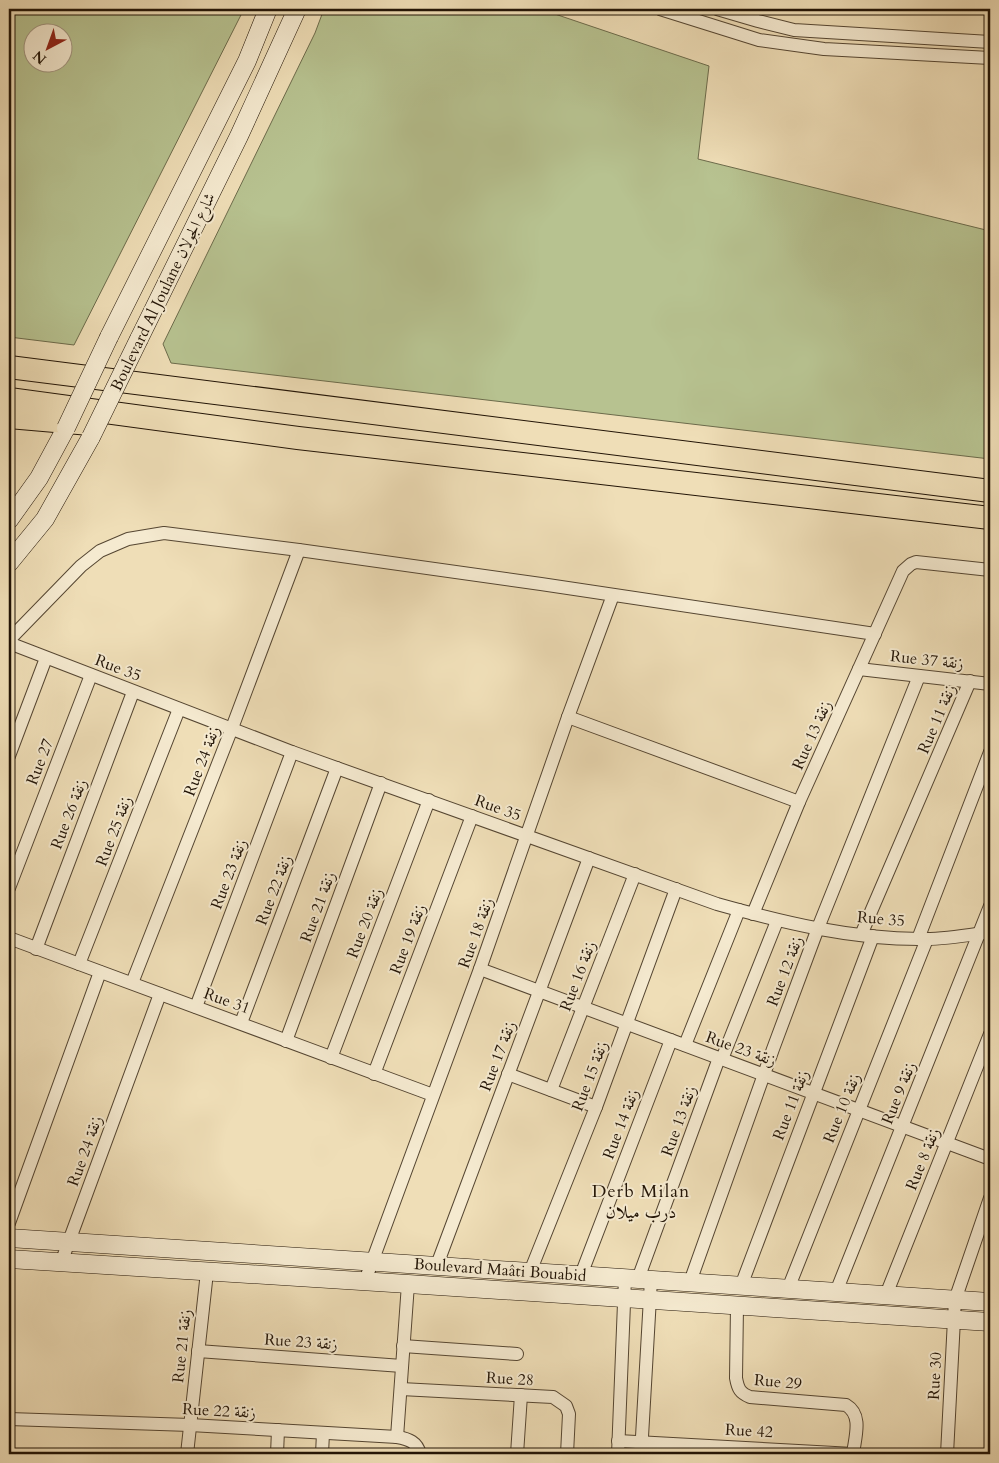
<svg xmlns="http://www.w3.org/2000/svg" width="999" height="1463" font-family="Cardo,Amiri,serif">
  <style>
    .green { fill: #b7c290; stroke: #6c6b4b; fill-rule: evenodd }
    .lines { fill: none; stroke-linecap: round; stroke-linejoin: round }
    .street-casing { stroke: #554632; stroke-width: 14 }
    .secondary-casing { stroke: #221406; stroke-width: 19 }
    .highway-casing { stroke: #221406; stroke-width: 24 }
    .street { stroke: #f5ead0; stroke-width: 12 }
    .secondary { stroke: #f5ead0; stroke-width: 18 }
    .highway { stroke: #efdeb7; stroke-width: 22 }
    .secondary-bridge-casing { stroke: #221406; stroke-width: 19; stroke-linecap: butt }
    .secondary-bridge { stroke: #f5ead0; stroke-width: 18 }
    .labels { text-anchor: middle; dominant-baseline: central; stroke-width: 4; stroke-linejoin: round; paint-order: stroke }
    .street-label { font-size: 16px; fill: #221406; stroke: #f5ead0 }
    .neighbourhood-label { font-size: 18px; letter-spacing: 1px; fill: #221406; stroke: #f5ead0 }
  </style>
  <rect width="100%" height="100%" fill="#efdeb7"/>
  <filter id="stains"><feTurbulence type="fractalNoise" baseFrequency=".004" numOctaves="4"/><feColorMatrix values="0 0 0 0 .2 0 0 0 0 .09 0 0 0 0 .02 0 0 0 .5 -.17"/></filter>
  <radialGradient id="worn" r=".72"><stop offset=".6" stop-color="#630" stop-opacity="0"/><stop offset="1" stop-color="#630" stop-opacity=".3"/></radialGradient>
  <!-- green -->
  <g class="green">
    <path d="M9,9H244L74,345L9,337ZM32,32H62V62H32Z"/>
    <polygon points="324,9 540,9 709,66 698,159 990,231 990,459 171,363 163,344 315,33"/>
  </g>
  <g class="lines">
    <defs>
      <g id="street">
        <polyline points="660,9 759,40 824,49 990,58"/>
        <polyline points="717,9 758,21 794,30 990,42"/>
        <polyline points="9,640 81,566 100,551 128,539 164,533 299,550 541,584 875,634"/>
        <path d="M9,643L292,752L717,904C785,923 855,940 926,939C947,939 969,935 990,932"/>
        <polyline points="859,669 990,684"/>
        <polyline points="568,717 799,802"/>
        <polyline points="9,756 46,658"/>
        <polyline points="9,888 91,675"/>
        <polyline points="753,914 799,802 903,571 911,564 916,562 990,570"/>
        <polyline points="861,935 970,681"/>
        <polyline points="9,938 433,1095"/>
        <polyline points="918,939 990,752"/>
        <polyline points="36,949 133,692"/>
        <polyline points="79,964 179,709"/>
        <polyline points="480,969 990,1159"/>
        <polyline points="132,983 232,728 299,550"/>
        <polyline points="196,1007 292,752"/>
        <polyline points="241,1023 337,768"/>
        <polyline points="286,1041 381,783"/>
        <polyline points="685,1045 739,910"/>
        <polyline points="331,1058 429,800"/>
        <polyline points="722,1059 777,921"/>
        <polyline points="374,1074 472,816"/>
        <polyline points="508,1074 596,1107"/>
        <polyline points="551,1090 635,874"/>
        <polyline points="9,1223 100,972"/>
        <polyline points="61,1263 160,994"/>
        <polyline points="437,1265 589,858"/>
        <polyline points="530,1272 596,1107 676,889"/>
        <polyline points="581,1275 671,1040"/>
        <polyline points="638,1279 719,1058"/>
        <polyline points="365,1281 480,969 568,717 613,595"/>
        <polyline points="690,1282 773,1049 818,928 919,676"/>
        <polyline points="741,1286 873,936"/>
        <polyline points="788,1289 927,939"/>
        <polyline points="836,1292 990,906"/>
        <polyline points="886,1295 990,1034"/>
        <path d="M737,1306L736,1378C738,1389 740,1393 750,1397L846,1405C863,1415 855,1437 853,1454"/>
        <polyline points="403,1346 517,1354"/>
        <polyline points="198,1351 402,1366"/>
        <polyline points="401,1389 553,1397 566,1406 569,1414 567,1454"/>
        <path d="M9,1419L190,1425L397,1437C409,1439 417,1442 420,1454"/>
        <polyline points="397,1437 408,1284"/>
        <polyline points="618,1441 853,1454"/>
        <polyline points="187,1454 207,1272"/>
        <polyline points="277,1454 278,1430"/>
        <polyline points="322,1454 323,1433"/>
        <polyline points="517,1454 521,1395"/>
        <polyline points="618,1454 625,1278"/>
        <polyline points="641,1454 651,1280"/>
        <polyline points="947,1454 955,1300 990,1198"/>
      </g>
      <g id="secondary">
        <polyline points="109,337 247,61 268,9"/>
        <polyline points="139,339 239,136 297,9"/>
        <polyline points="9,520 39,478 66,428"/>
        <polyline points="9,563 45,519 91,437"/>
        <polyline points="9,1238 990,1302"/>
        <polyline points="9,1259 408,1284 990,1322"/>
      </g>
      <g id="highway">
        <polyline points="9,367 990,491"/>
        <polyline points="9,399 298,438 990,518"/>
        <polyline points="9,417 90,424"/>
      </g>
    </defs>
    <!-- street casing -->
    <use href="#street" class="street-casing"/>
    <!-- secondary casing -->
    <use href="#secondary" class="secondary-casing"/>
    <!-- highway casing -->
    <use href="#highway" class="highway-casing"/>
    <!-- street -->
    <use href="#street" class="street"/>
    <!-- secondary -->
    <use href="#secondary" class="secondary"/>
    <!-- highway -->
    <use href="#highway" class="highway"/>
    <defs>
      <g id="secondary-bridge">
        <polyline points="66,428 109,337"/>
        <polyline points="91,437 139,339"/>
      </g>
    </defs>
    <!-- secondary-bridge casing -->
    <use href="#secondary-bridge" class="secondary-bridge-casing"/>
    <!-- secondary-bridge -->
    <use href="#secondary-bridge" class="secondary-bridge"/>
  </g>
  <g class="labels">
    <!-- street labels -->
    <g class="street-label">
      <text transform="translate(163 292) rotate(-64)">Boulevard Al Joulane شارع الجولان</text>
      <text transform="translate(927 660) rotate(6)">Rue 37 زنقة</text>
      <text transform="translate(118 668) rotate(21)">Rue 35</text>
      <text transform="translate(937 719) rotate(-67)">Rue 11 زنقة</text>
      <text transform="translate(812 735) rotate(-66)">Rue 13 زنقة</text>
      <text transform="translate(202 761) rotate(-69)">Rue 24 زنقة</text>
      <text transform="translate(40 762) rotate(-69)">Rue 27</text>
      <text transform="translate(498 808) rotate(20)">Rue 35</text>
      <text transform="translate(69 814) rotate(-69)">Rue 26 زنقة</text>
      <text transform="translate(114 831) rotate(-69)">Rue 25 زنقة</text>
      <text transform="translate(229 874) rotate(-69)">Rue 23 زنقة</text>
      <text transform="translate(274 890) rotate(-69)">Rue 22 زنقة</text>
      <text transform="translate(318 907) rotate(-70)">Rue 21 زنقة</text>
      <text transform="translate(881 919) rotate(5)">Rue 35</text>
      <text transform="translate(365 923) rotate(-69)">Rue 20 زنقة</text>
      <text transform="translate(476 933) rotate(-70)">Rue 18 زنقة</text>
      <text transform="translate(408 939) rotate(-69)">Rue 19 زنقة</text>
      <text transform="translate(785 971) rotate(-69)">Rue 12 زنقة</text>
      <text transform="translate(578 976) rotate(-69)">Rue 16 زنقة</text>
      <text transform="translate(227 1001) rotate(20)">Rue 31</text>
      <text transform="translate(741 1049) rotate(20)">Rue 23 زنقة</text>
      <text transform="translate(498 1056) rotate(-69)">Rue 17 زنقة</text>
      <text transform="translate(590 1076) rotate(-69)">Rue 15 زنقة</text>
      <text transform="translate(899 1093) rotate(-68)">Rue 9 زنقة</text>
      <text transform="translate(791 1105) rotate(-69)">Rue 11 زنقة</text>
      <text transform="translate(842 1108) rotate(-68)">Rue 10 زنقة</text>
      <text transform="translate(679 1121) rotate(-70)">Rue 13 زنقة</text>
      <text transform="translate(621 1124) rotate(-69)">Rue 14 زنقة</text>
      <text transform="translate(85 1151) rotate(-70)">Rue 24 زنقة</text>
      <text transform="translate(923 1159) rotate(-68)">Rue 8 زنقة</text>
      <text transform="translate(500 1270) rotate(4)">Boulevard Maâti Bouabid</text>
      <text transform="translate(301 1342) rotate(4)">Rue 23 زنقة</text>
      <text transform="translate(182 1346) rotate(-84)">Rue 21 زنقة</text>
      <text transform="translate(935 1376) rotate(-87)">Rue 30</text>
      <text transform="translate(510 1379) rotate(3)">Rue 28</text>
      <text transform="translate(778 1382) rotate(5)">Rue 29</text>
      <text transform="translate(219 1411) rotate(3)">Rue 22 زنقة</text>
      <text transform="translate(749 1431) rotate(3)">Rue 42</text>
    </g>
    <!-- neighbourhood labels -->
    <g class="neighbourhood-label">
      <text x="641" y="1191">Derb Milan<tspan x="641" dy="21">درب ميلان</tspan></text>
    </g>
  </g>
  <!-- margin -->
  <rect width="999" height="1463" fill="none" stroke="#efdeb7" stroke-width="30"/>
  <rect x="10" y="10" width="979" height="1443" fill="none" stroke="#221406" stroke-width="2.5"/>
  <rect x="15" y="15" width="969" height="1433" fill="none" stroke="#221406"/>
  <!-- north arrow -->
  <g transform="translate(48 48) rotate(221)"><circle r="24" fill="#f5ead0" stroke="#a1947f"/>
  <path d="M0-4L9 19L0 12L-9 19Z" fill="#8f2418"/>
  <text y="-8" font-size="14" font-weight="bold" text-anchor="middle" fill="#221406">N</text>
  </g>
  <rect width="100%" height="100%" filter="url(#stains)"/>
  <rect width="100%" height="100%" fill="url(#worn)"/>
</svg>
